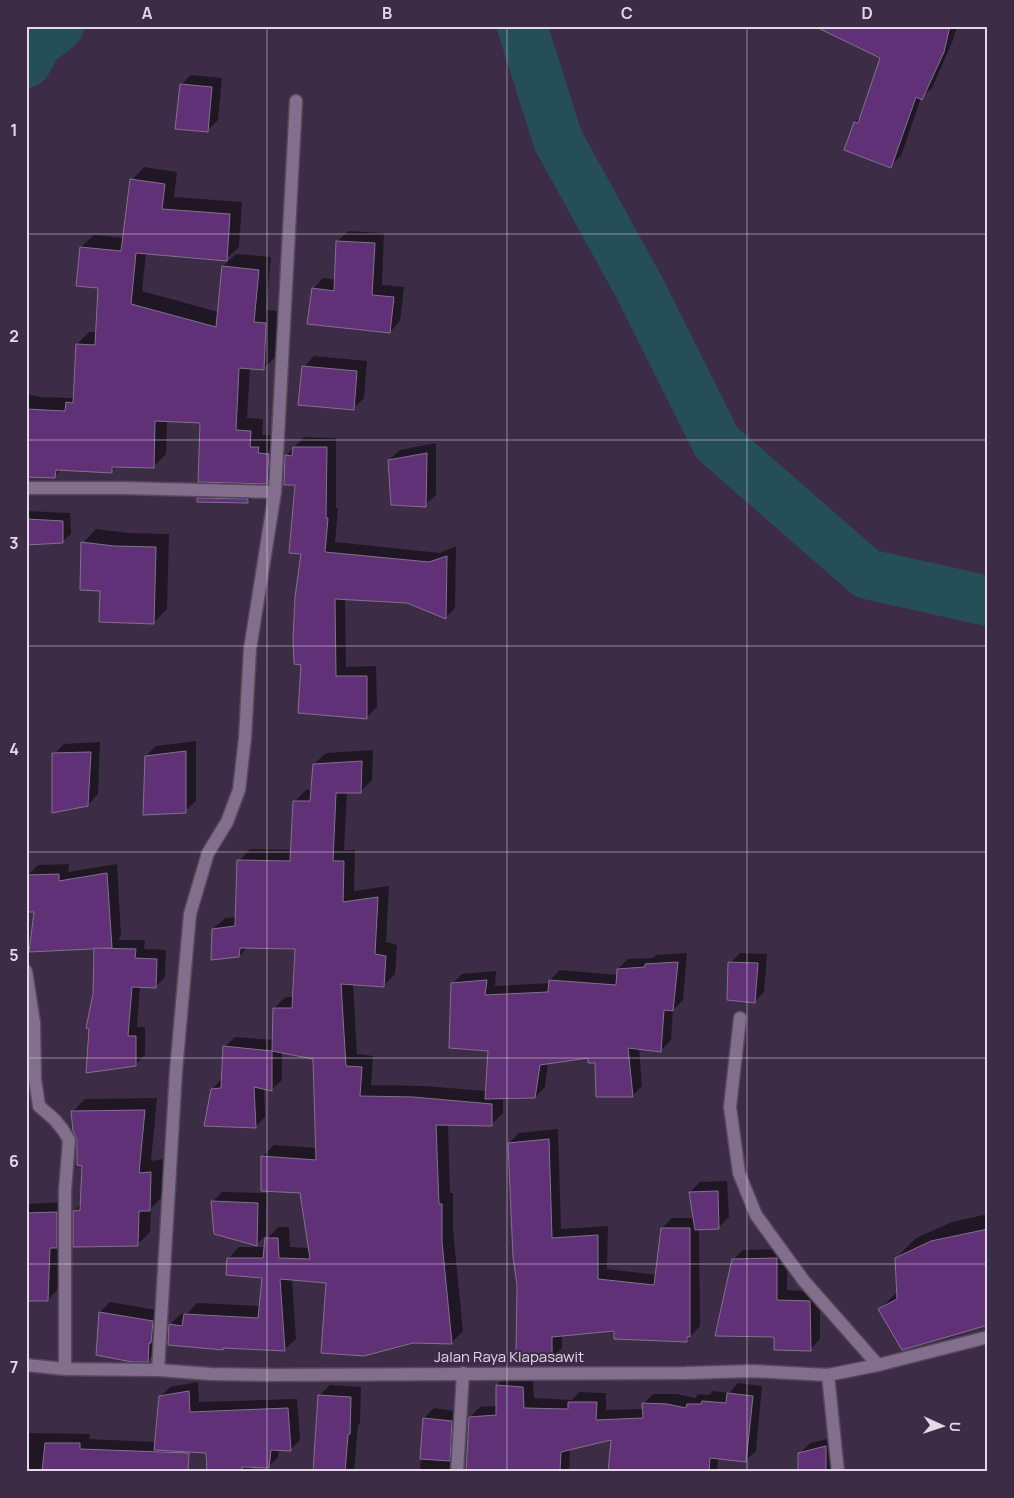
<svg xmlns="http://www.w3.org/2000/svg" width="1014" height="1498" font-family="Manrope,sans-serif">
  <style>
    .shadow { fill: #0007 }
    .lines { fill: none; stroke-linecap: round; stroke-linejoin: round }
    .river { stroke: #254e56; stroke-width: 50 }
    .building { fill: #603176; stroke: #83718d }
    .minor-casing { stroke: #56475c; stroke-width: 15 }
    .minor { stroke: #816f8b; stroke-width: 12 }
    .grid { fill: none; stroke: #e3d9e8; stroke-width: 1; stroke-opacity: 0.55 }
    .labels { text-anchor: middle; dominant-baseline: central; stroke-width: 4; stroke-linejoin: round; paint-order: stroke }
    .street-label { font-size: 15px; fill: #e3d9e8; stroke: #3d2c45 }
    .neatline { fill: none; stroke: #e3d9e8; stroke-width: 2 }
    .grid-label { font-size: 16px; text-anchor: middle; font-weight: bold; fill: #e3d9e8 }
  </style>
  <rect width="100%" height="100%" fill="#3d2c45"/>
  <!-- shadow -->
  <g class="shadow">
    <polygon points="828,26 957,26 953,40 932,88 921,98 901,156 890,166 845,149 855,122 862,116 881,57"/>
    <polygon points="191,75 222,78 218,120 208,130 181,85"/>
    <polygon points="144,167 177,172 174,197 242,202 239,247 226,259 146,253 142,291 218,312 223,266 236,254 271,257 266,310 278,311 276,356 263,369 250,368 247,418 263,419 262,435 271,435 270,441 281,442 279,470 267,482 263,482 263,487 248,502 199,499 216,481 202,421 167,420 166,454 153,467 117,466 111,472 62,469 55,476 26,476 26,394 40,397 72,398 75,395 77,344 89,332 97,332 99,287 81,247 94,235 124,238 132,180"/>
    <polygon points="348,231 384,233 382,285 404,287 400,321 390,332 313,289 323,278 336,280 337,242"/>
    <polygon points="314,356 367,361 364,398 354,408 304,367"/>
    <polygon points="304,437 336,438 336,508 338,508 335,542 440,553 456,546 455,608 445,618 408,602 345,599 346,667 376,666 377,707 367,717 302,664 303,553 297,484 286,456"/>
    <polygon points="436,443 436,495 425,505 389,460 400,450"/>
    <polygon points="26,511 70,513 71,534 62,542 26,544"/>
    <polygon points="96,529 129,533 169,534 167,609 153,623 101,590 83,543"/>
    <polygon points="196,741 196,801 185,811 146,756 156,746"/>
    <polygon points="100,742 98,794 88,805 54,754 64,744"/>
    <polygon points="373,750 372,780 360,792 347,792 344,850 355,850 354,891 389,886 386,942 397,945 395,974 384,985 353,984 357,1054 373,1056 371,1085 425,1086 486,1091 490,1050 452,984 462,974 496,971 495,986 550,983 550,980 560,970 618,975 618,969 628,959 653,958 656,955 687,953 683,1000 673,1010 671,1040 661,1050 639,1048 642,1086 632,1096 597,1061 589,1056 548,1063 545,1087 535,1097 503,1097 503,1113 491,1125 448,1124 450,1193 453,1193 453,1230 463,1331 451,1343 327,1282 292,1279 296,1339 284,1350 224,1347 223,1349 170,1324 182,1313 187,1314 197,1303 260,1306 263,1277 228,1259 239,1247 266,1247 267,1239 278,1227 289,1227 290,1247 309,1248 301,1192 262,1157 274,1145 317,1148 314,1058 282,1052 282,1080 271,1090 264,1088 265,1117 255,1127 212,1089 222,1079 225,1047 235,1037 274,1040 274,1008 286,997 294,997 297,948 248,947 239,956 213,929 225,918 237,917 239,861 250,849 292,850 294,802 306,790 312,790 314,764 326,753"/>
    <polygon points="69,864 68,872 117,864 121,936 118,940 145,940 144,949 166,950 165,977 155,987 140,986 137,1027 145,1027 145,1055 135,1065 95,994 95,947 36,911 27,876 38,865"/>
    <polygon points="740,953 767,954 764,992 754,1002 730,963"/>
    <polygon points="157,1098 151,1161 163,1159 162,1197 151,1208 150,1232 137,1245 74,1211 81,1204 83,1164 72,1112 85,1099"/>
    <polygon points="558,1129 561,1229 608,1226 607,1269 657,1275 662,1228 672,1218 694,1218 690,1192 700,1182 727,1181 729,1217 718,1228 699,1229 700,1326 686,1341 616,1330 562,1335 562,1348 552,1358 518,1285 509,1143 519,1133"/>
    <polygon points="222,1192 267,1193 266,1235 256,1245 212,1202"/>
    <polygon points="67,1202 60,1243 58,1289 48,1300 26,1299 26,1204"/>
    <polygon points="988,1214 988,1323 880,1309 898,1291 896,1258 916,1238 952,1222"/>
    <polygon points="787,1249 787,1290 820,1292 820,1339 810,1350 775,1336 733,1260 743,1250"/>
    <polygon points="110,1302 162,1311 157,1350 147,1361 100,1312"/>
    <polygon points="507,1375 533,1378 534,1398 572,1400 579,1392 606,1393 606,1410 644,1409 643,1404 653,1394 677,1394 695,1398 698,1394 709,1395 713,1391 729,1393 738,1383 762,1386 756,1451 745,1461 718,1458 717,1472 609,1472 612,1438 570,1449 569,1472 420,1472 424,1418 434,1408 461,1412 462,1469 467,1470 470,1417 480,1407 497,1406 497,1385"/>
    <polygon points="198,1382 199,1402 297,1399 300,1440 290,1450 279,1449 278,1457 268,1467 251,1466 252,1472 208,1472 207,1452 165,1450 166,1472 26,1472 26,1429 28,1429 28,1433 90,1434 89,1439 156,1442 160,1397 170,1387"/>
    <polygon points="330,1385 361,1387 360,1423 358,1425 354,1472 312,1472 314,1456 316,1454 320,1395"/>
    <polygon points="836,1437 836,1472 799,1472 800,1453 810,1443"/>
  </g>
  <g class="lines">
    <!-- river -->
    <g class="river">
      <polyline points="522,26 558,140 639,287 717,443 867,574 988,601"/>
      <polyline points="26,63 38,42 59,26"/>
    </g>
  </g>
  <!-- building -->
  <g class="building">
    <polygon points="814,26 950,26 944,52 922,100 916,97 891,168 844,150 854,122 858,123 880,58"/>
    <polygon points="180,84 212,87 208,132 175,129"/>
    <polygon points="130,179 165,184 162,209 230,214 227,261 136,253 131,304 216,327 222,266 259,270 254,322 266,323 264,370 239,368 236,430 251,431 250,447 259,447 258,453 269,454 267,484 198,482 200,423 155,421 154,468 112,467 112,473 56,470 55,478 26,477 26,409 65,411 66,402 73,403 76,344 95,345 98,288 76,286 80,247 121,251"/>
    <polygon points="336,241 375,243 372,295 394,297 390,333 307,324 312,288 334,291"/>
    <polygon points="302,366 357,371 354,410 298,405"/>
    <polygon points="293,447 327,447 326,518 328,518 325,552 429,562 447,556 446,619 407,603 335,599 336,676 367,676 367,719 298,713 301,665 294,664 293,638 295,597 301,554 289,553 295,485 284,485 285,455 292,456"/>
    <polygon points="427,453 426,507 391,505 388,460"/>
    <polygon points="197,498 248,499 248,503 197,502"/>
    <polygon points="26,519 63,521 63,543 26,545"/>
    <polygon points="81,542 114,546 156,547 154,624 99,622 100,591 80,590"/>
    <polygon points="186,751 186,813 143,815 145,756"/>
    <polygon points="91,752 88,806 52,813 52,753"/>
    <polygon points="362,761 361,793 336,793 333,861 344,861 343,902 378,897 375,954 386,956 384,987 341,984 346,1066 362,1067 360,1096 413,1097 492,1104 492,1126 436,1125 439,1204 442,1204 442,1242 452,1344 413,1343 364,1356 321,1353 326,1283 280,1279 285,1351 223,1348 223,1350 168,1345 169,1324 182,1326 184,1314 258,1318 262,1278 226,1275 227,1258 263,1258 265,1238 278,1238 279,1258 310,1259 300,1193 261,1191 261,1156 316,1160 313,1059 272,1051 273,1008 292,1008 295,949 240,948 239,957 211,960 212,929 235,926 237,860 290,861 293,801 310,801 313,764"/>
    <polygon points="107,873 112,948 29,952 34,912 27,912 26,875 59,874 59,881"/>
    <polygon points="94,948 136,949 135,958 157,959 156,988 132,987 128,1036 136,1036 136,1066 86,1073 89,1029 86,1028 93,994"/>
    <polygon points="678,962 673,1011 664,1010 661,1052 628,1048 633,1097 596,1097 595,1063 588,1063 588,1058 540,1065 535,1098 485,1099 488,1051 449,1048 451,983 487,980 485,995 548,992 549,980 616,985 617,969 645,967 645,964"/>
    <polygon points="728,962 758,963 755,1003 727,1000"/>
    <polygon points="223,1046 272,1051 272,1091 254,1087 256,1128 204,1126 211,1089 221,1088"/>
    <polygon points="145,1110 139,1173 151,1172 150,1211 139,1211 138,1246 73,1247 73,1211 80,1210 82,1166 77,1165 77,1140 73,1131 71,1111"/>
    <polygon points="549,1139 552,1238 598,1235 598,1279 654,1285 661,1228 690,1228 690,1337 687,1337 687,1342 614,1339 614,1331 552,1337 552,1359 516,1356 517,1285 513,1257 508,1143"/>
    <polygon points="718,1191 719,1229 695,1230 689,1192"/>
    <polygon points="211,1201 258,1203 257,1246 214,1234"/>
    <polygon points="57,1212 57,1248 50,1248 48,1301 26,1301 26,1213"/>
    <polygon points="988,1229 988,1325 902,1350 878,1309 897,1299 895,1258 931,1241"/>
    <polygon points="777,1258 777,1300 810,1301 811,1351 774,1350 774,1337 715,1336 732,1259"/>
    <polygon points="99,1312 153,1321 151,1343 149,1343 148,1362 132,1362 96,1355"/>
    <polygon points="496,1385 523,1387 524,1408 568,1409 568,1402 597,1402 596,1420 643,1418 642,1403 667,1404 686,1408 687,1404 701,1404 702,1401 726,1403 727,1393 753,1396 746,1462 710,1458 709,1472 608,1472 611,1440 561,1452 560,1472 466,1472 469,1417 496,1415"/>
    <polygon points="189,1391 190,1412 288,1408 291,1451 271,1450 269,1468 242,1467 242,1472 207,1472 206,1453 154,1450 159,1396"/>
    <polygon points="318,1395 351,1397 350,1434 348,1435 345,1472 313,1472"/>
    <polygon points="423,1418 452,1421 450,1461 420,1459"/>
    <polygon points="45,1443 80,1443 80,1449 189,1453 188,1472 42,1472"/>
    <polygon points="826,1446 826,1472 798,1472 798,1453"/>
  </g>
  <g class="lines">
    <defs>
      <g id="minor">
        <polyline points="26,488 125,488 275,492"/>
        <polyline points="26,971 34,1023 35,1079 39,1106 55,1120 63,1130 69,1140 65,1191 65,1369"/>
        <polyline points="740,1018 730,1107 739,1173 756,1215 804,1281 878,1365"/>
        <polyline points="26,1365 65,1369 158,1370 211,1374 275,1375 686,1373 752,1371 828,1375 878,1365 988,1337"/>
        <polyline points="158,1370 176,1071 190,914 208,853 227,822 239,790 245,738 250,649 275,492 296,101"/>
        <polyline points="828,1375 838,1472"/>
        <polyline points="457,1472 463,1373"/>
      </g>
    </defs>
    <!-- minor casing -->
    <use href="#minor" class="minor-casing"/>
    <!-- minor -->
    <use href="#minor" class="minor"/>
  </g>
  <!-- grid -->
  <path class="grid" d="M267,26V1472M507,26V1472M747,26V1472M26,234H988M26,440H988M26,646H988M26,852H988M26,1058H988M26,1264H988"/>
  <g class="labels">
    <!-- street labels -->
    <g class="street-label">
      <text x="509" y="1356">Jalan Raya Klapasawit</text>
    </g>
  </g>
  <!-- border -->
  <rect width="1014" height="1498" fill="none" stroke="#3d2c45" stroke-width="55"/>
  <!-- north arrow -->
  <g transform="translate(942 1426) rotate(93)" stroke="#3d2c45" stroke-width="4" paint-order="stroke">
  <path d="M0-4L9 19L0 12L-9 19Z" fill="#e3d9e8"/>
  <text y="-8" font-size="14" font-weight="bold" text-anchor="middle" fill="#e3d9e8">U</text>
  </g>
  <rect x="28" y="28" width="958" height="1442" class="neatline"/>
  <g class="grid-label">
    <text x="147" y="19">A</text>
    <text x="387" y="19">B</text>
    <text x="627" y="19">C</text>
    <text x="867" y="19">D</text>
    <text x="14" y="136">1</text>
    <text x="14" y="342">2</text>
    <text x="14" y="549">3</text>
    <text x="14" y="755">4</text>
    <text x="14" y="961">5</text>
    <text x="14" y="1167">6</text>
    <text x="14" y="1373">7</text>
  </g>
</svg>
